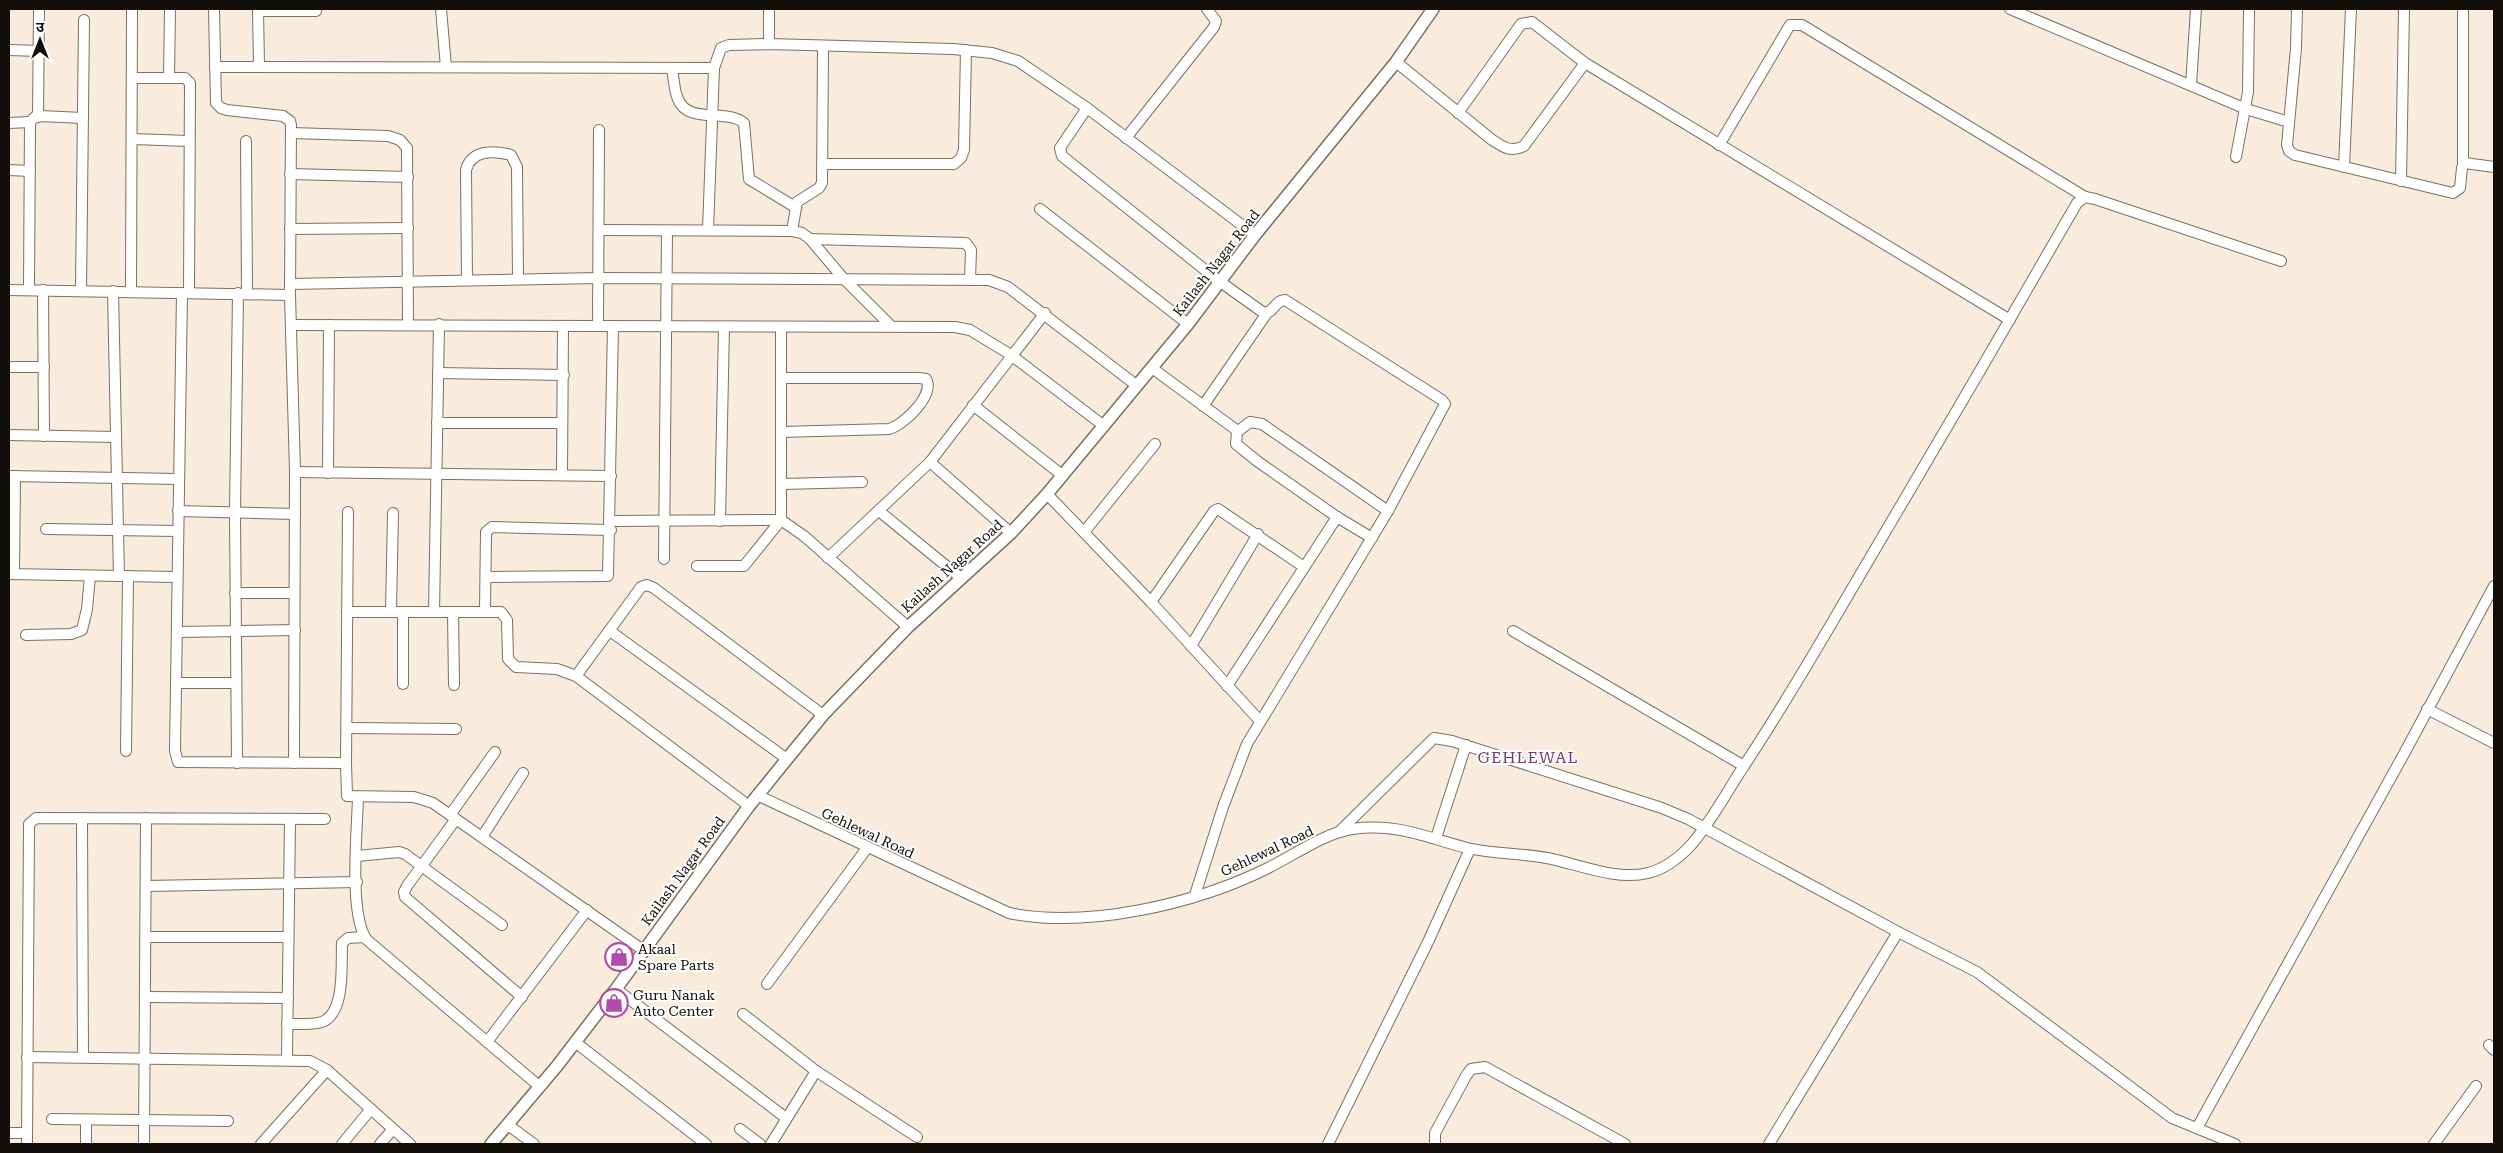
<svg xmlns="http://www.w3.org/2000/svg" width="2503" height="1153" font-family="'Roboto Serif','Noto Sans Devanagari',serif">
  <style>
    .lines { fill: none; stroke-linecap: round; stroke-linejoin: round }
    .minor-casing { stroke: #7b7062; stroke-width: 12 }
    .tertiary-casing { stroke: #7b7062; stroke-width: 14 }
    .minor { stroke: #fff; stroke-width: 10 }
    .tertiary { stroke: #fff; stroke-width: 11 }
    .labels { text-anchor: middle; dominant-baseline: central; stroke-width: 4; stroke-linejoin: round; paint-order: stroke }
    .street-label { font-size: 14px; fill: #120e09; stroke: #fff }
    .poi-label { font-size: 14px; fill: #120e09; stroke: #fff; text-anchor: start }
    .quarter-label { font-size: 16px; letter-spacing: 1px; fill: #703c6c; stroke: #fff }
  </style>
  <rect width="100%" height="100%" fill="#f9ecdc"/>
  <g class="lines">
    <defs>
      <g id="minor">
        <polyline points="214,9 216,103 221,108 227,110 283,116 290,121 291,125 290,295 295,472 294,763"/>
        <polyline points="258,9 259,66"/>
        <polyline points="441,9 446,67"/>
        <polyline points="769,9 769,44"/>
        <polyline points="2010,9 2246,109 2289,122"/>
        <polyline points="2297,9 2296,48 2287,145 2289,151 2295,155 2453,193 2460,188 2462,168 2465,163 2494,167"/>
        <polyline points="258,11 316,11"/>
        <polyline points="9,50 39,51"/>
        <path d="M1396,62L1491,139C1503,147 1510,153 1524,146L1585,63"/>
        <polyline points="215,67 714,68"/>
        <path d="M672,69C674,78 674,91 678,99C688,125 727,108 744,123L749,179L795,207"/>
        <polyline points="132,78 185,78 190,83 189,293"/>
        <polyline points="169,78 170,9"/>
        <polyline points="2191,85 2196,9"/>
        <path d="M1087,108L1060,148L1062,156L1219,281L1264,313C1274,313 1275,300 1285,300L1442,400L1445,404L1388,511L1247,744L1223,807L1195,895"/>
        <polyline points="1458,113 1521,24 1532,22 1585,63 2010,320"/>
        <polyline points="38,117 39,9"/>
        <polyline points="9,123 30,122"/>
        <polyline points="291,133 388,136 400,140 407,148 408,324"/>
        <polyline points="1126,138 1214,27 1216,21 1207,9"/>
        <polyline points="132,139 189,141"/>
        <polyline points="246,141 247,294"/>
        <polyline points="1719,145 1790,25 1802,25 2085,197"/>
        <polyline points="2236,157 2248,92 2249,9"/>
        <polyline points="824,164 954,164 961,158 964,150 966,50"/>
        <polyline points="2463,165 2463,9"/>
        <polyline points="2344,167 2351,9"/>
        <polyline points="9,170 30,171"/>
        <polyline points="290,174 408,177"/>
        <polyline points="2401,181 2404,9"/>
        <polyline points="1040,209 1188,324"/>
        <polyline points="290,229 408,228"/>
        <polyline points="599,230 792,231 802,233 810,239 843,278 891,326"/>
        <polyline points="708,230 714,68 721,48 729,45 769,44 953,49 992,53 1018,61 1087,108 1255,235"/>
        <polyline points="792,231 797,202 819,188 822,183 823,47"/>
        <polyline points="810,239 966,243 971,250 970,280"/>
        <path d="M467,279L466,170C471,150 493,150 511,155L517,167L518,279"/>
        <polyline points="290,284 598,278 989,280 1008,287 1136,385"/>
        <polyline points="9,290 290,295"/>
        <polyline points="29,290 30,122 35,117 40,116 83,118"/>
        <polyline points="43,290 44,436"/>
        <polyline points="81,291 84,20"/>
        <polyline points="113,291 119,576"/>
        <polyline points="131,291 132,9"/>
        <polyline points="182,293 175,751 178,762 346,763 347,796 414,797 433,803 643,950"/>
        <polyline points="291,325 955,327 970,330 1011,355 1104,426"/>
        <polyline points="598,326 599,130"/>
        <polyline points="9,367 44,367"/>
        <polyline points="1152,368 1235,429 1237,432 1236,444 1257,461 1337,517 1372,538"/>
        <polyline points="438,373 564,375"/>
        <path d="M781,378H919L926,379C935,395 904,425 889,429L781,432"/>
        <polyline points="973,405 1062,475"/>
        <polyline points="1203,406 1267,313"/>
        <polyline points="437,423 562,423"/>
        <polyline points="1237,432 1250,422 1262,424 1388,511"/>
        <polyline points="9,435 115,437"/>
        <polyline points="930,462 1011,533"/>
        <polyline points="295,472 611,476"/>
        <polyline points="328,473 329,325"/>
        <polyline points="562,474 563,326"/>
        <polyline points="9,476 178,479"/>
        <polyline points="782,484 862,482"/>
        <polyline points="1047,494 1151,602 1260,721"/>
        <polyline points="178,511 295,514"/>
        <polyline points="879,511 961,578"/>
        <polyline points="610,521 781,520 804,536 908,627"/>
        <polyline points="720,521 724,327"/>
        <polyline points="46,529 178,531"/>
        <polyline points="1085,531 1155,444"/>
        <polyline points="828,558 930,462 1045,313"/>
        <polyline points="664,559 667,231"/>
        <polyline points="697,566 744,566 781,520 781,327"/>
        <polyline points="9,574 177,577"/>
        <polyline points="14,574 15,476"/>
        <polyline points="486,577 608,576 613,326"/>
        <polyline points="235,593 294,593"/>
        <polyline points="1151,602 1214,511 1218,509 1304,567"/>
        <polyline points="485,610 486,532 492,527 611,530"/>
        <polyline points="391,611 393,513"/>
        <polyline points="347,612 501,612 507,620 508,659 516,667 557,669 576,676 749,806"/>
        <polyline points="434,612 439,324"/>
        <polyline points="453,612 454,685"/>
        <polyline points="610,631 787,759"/>
        <polyline points="1513,631 1744,766"/>
        <polyline points="177,632 295,630"/>
        <polyline points="26,635 71,634 82,630 87,609 90,576"/>
        <polyline points="1191,646 1258,534"/>
        <polyline points="576,676 641,587 647,585 654,588 823,715"/>
        <polyline points="176,683 236,683"/>
        <polyline points="403,684 403,612"/>
        <polyline points="1227,686 1337,517"/>
        <polyline points="2427,709 2494,743"/>
        <polyline points="347,728 456,729"/>
        <polyline points="126,751 128,576"/>
        <polyline points="237,763 235,513 238,293"/>
        <polyline points="346,763 348,512"/>
        <path d="M757,795L1009,913C1087,929 1195,904 1266,869C1293,856 1322,834 1352,829C1399,823 1424,837 1467,848C1493,854 1521,853 1547,858C1578,864 1616,881 1648,873C1664,869 1680,857 1691,845C1710,823 1724,797 1740,772C1775,719 1808,664 1840,609C1920,474 1999,339 2077,203L2085,197L2095,199L2281,261"/>
        <path d="M358,798C357,833 349,911 366,939L539,1086"/>
        <polyline points="450,815 495,752"/>
        <polyline points="82,819 83,1057"/>
        <polyline points="456,819 407,886 404,892 405,897 522,997"/>
        <polyline points="1340,831 1434,738 1452,741 1662,808 1688,819 1898,932 1977,972 2172,1118 2235,1144"/>
        <polyline points="482,837 523,773"/>
        <polyline points="1436,838 1466,745"/>
        <polyline points="357,856 399,852 405,854 502,925"/>
        <polyline points="146,886 357,882"/>
        <polyline points="146,937 288,937"/>
        <polyline points="767,984 867,848"/>
        <polyline points="616,989 786,1118"/>
        <polyline points="145,997 288,998"/>
        <polyline points="743,1014 816,1071 917,1137"/>
        <path d="M287,1024C298,1024 312,1025 322,1022C346,1013 341,963 342,943L348,938L365,937"/>
        <polyline points="487,1042 587,910"/>
        <polyline points="575,1042 706,1144"/>
        <polyline points="2489,1045 2494,1050"/>
        <polyline points="27,1057 310,1061 327,1070 410,1144"/>
        <polyline points="287,1059 290,819"/>
        <polyline points="52,1119 228,1121"/>
        <polyline points="508,1125 534,1144"/>
        <polyline points="2197,1128 2405,752 2494,586"/>
        <polyline points="740,1129 760,1144"/>
        <polyline points="9,1133 27,1133"/>
        <polyline points="27,1144 29,824 36,818 325,819"/>
        <polyline points="86,1144 86,1120"/>
        <polyline points="144,1144 146,818"/>
        <polyline points="261,1144 327,1070"/>
        <polyline points="342,1144 371,1109"/>
        <polyline points="380,1144 393,1129"/>
        <polyline points="771,1144 816,1071"/>
        <polyline points="1328,1144 1428,942 1470,849"/>
        <polyline points="1435,1144 1435,1133 1466,1076 1471,1069 1485,1067 1625,1144"/>
        <polyline points="1769,1144 1898,932"/>
        <polyline points="2434,1144 2476,1086"/>
      </g>
      <polyline id="tertiary" points="491,1144 557,1066 616,989 749,806 787,759 823,715 908,627 1011,533 1047,494 1188,324 1255,235 1396,62 1433,9"/>
    </defs>
    <!-- minor casing -->
    <use href="#minor" class="minor-casing"/>
    <!-- tertiary casing -->
    <use href="#tertiary" class="tertiary-casing"/>
    <!-- minor -->
    <use href="#minor" class="minor"/>
    <!-- tertiary -->
    <use href="#tertiary" class="tertiary"/>
  </g>
  <!-- icons -->
  <defs>
    <symbol id="shop-ring" viewBox="-11 -11 22 22"><circle r="9.5" fill="#fff" stroke="#b34bae" stroke-width="1.5"/><path d="M-5-2.5h2.3a2.7 3.5 0 0 1 5.4 0H5L5.5 6h-11ZM-1.5-2.5h3a1.5 2.3 0 0 0-3 0Z" fill="#b34bae"/></symbol>
  </defs>
  <g fill-rule="evenodd">
    <use href="#shop-ring" x="603" y="941" width="32" height="32"/>
    <use href="#shop-ring" x="598" y="987" width="32" height="32"/>
  </g>
  <g class="labels">
    <!-- street labels -->
    <g class="street-label">
      <text transform="translate(1216 263) rotate(-52)">Kailash Nagar Road</text>
      <text transform="translate(952 566) rotate(-42)">Kailash Nagar Road</text>
      <text transform="translate(868 833) rotate(25)">Gehlewal Road</text>
      <text transform="translate(1267 851) rotate(-25)">Gehlewal Road</text>
      <text transform="translate(683 871) rotate(-54)">Kailash Nagar Road</text>
    </g>
    <!-- poi labels -->
    <g class="poi-label">
      <text x="638" y="949">Akaal<tspan x="638" dy="16">Spare Parts</tspan></text>
      <text x="633" y="995">Guru Nanak<tspan x="633" dy="16">Auto Center</tspan></text>
    </g>
    <!-- quarter labels -->
    <g class="quarter-label">
      <text x="1528" y="757">GEHLEWAL</text>
    </g>
  </g>
  <!-- border -->
  <rect width="2503" height="1153" fill="none" stroke="#120e09" stroke-width="20"/>
  <!-- north arrow -->
  <g transform="translate(40 40)" stroke="#ffffff" stroke-width="4" paint-order="stroke">
  <path d="M0-4L9 19L0 12L-9 19Z" fill="#120e09"/>
  <text y="-8" font-size="14" font-weight="bold" text-anchor="middle" fill="#120e09">उ</text>
  </g>
</svg>
